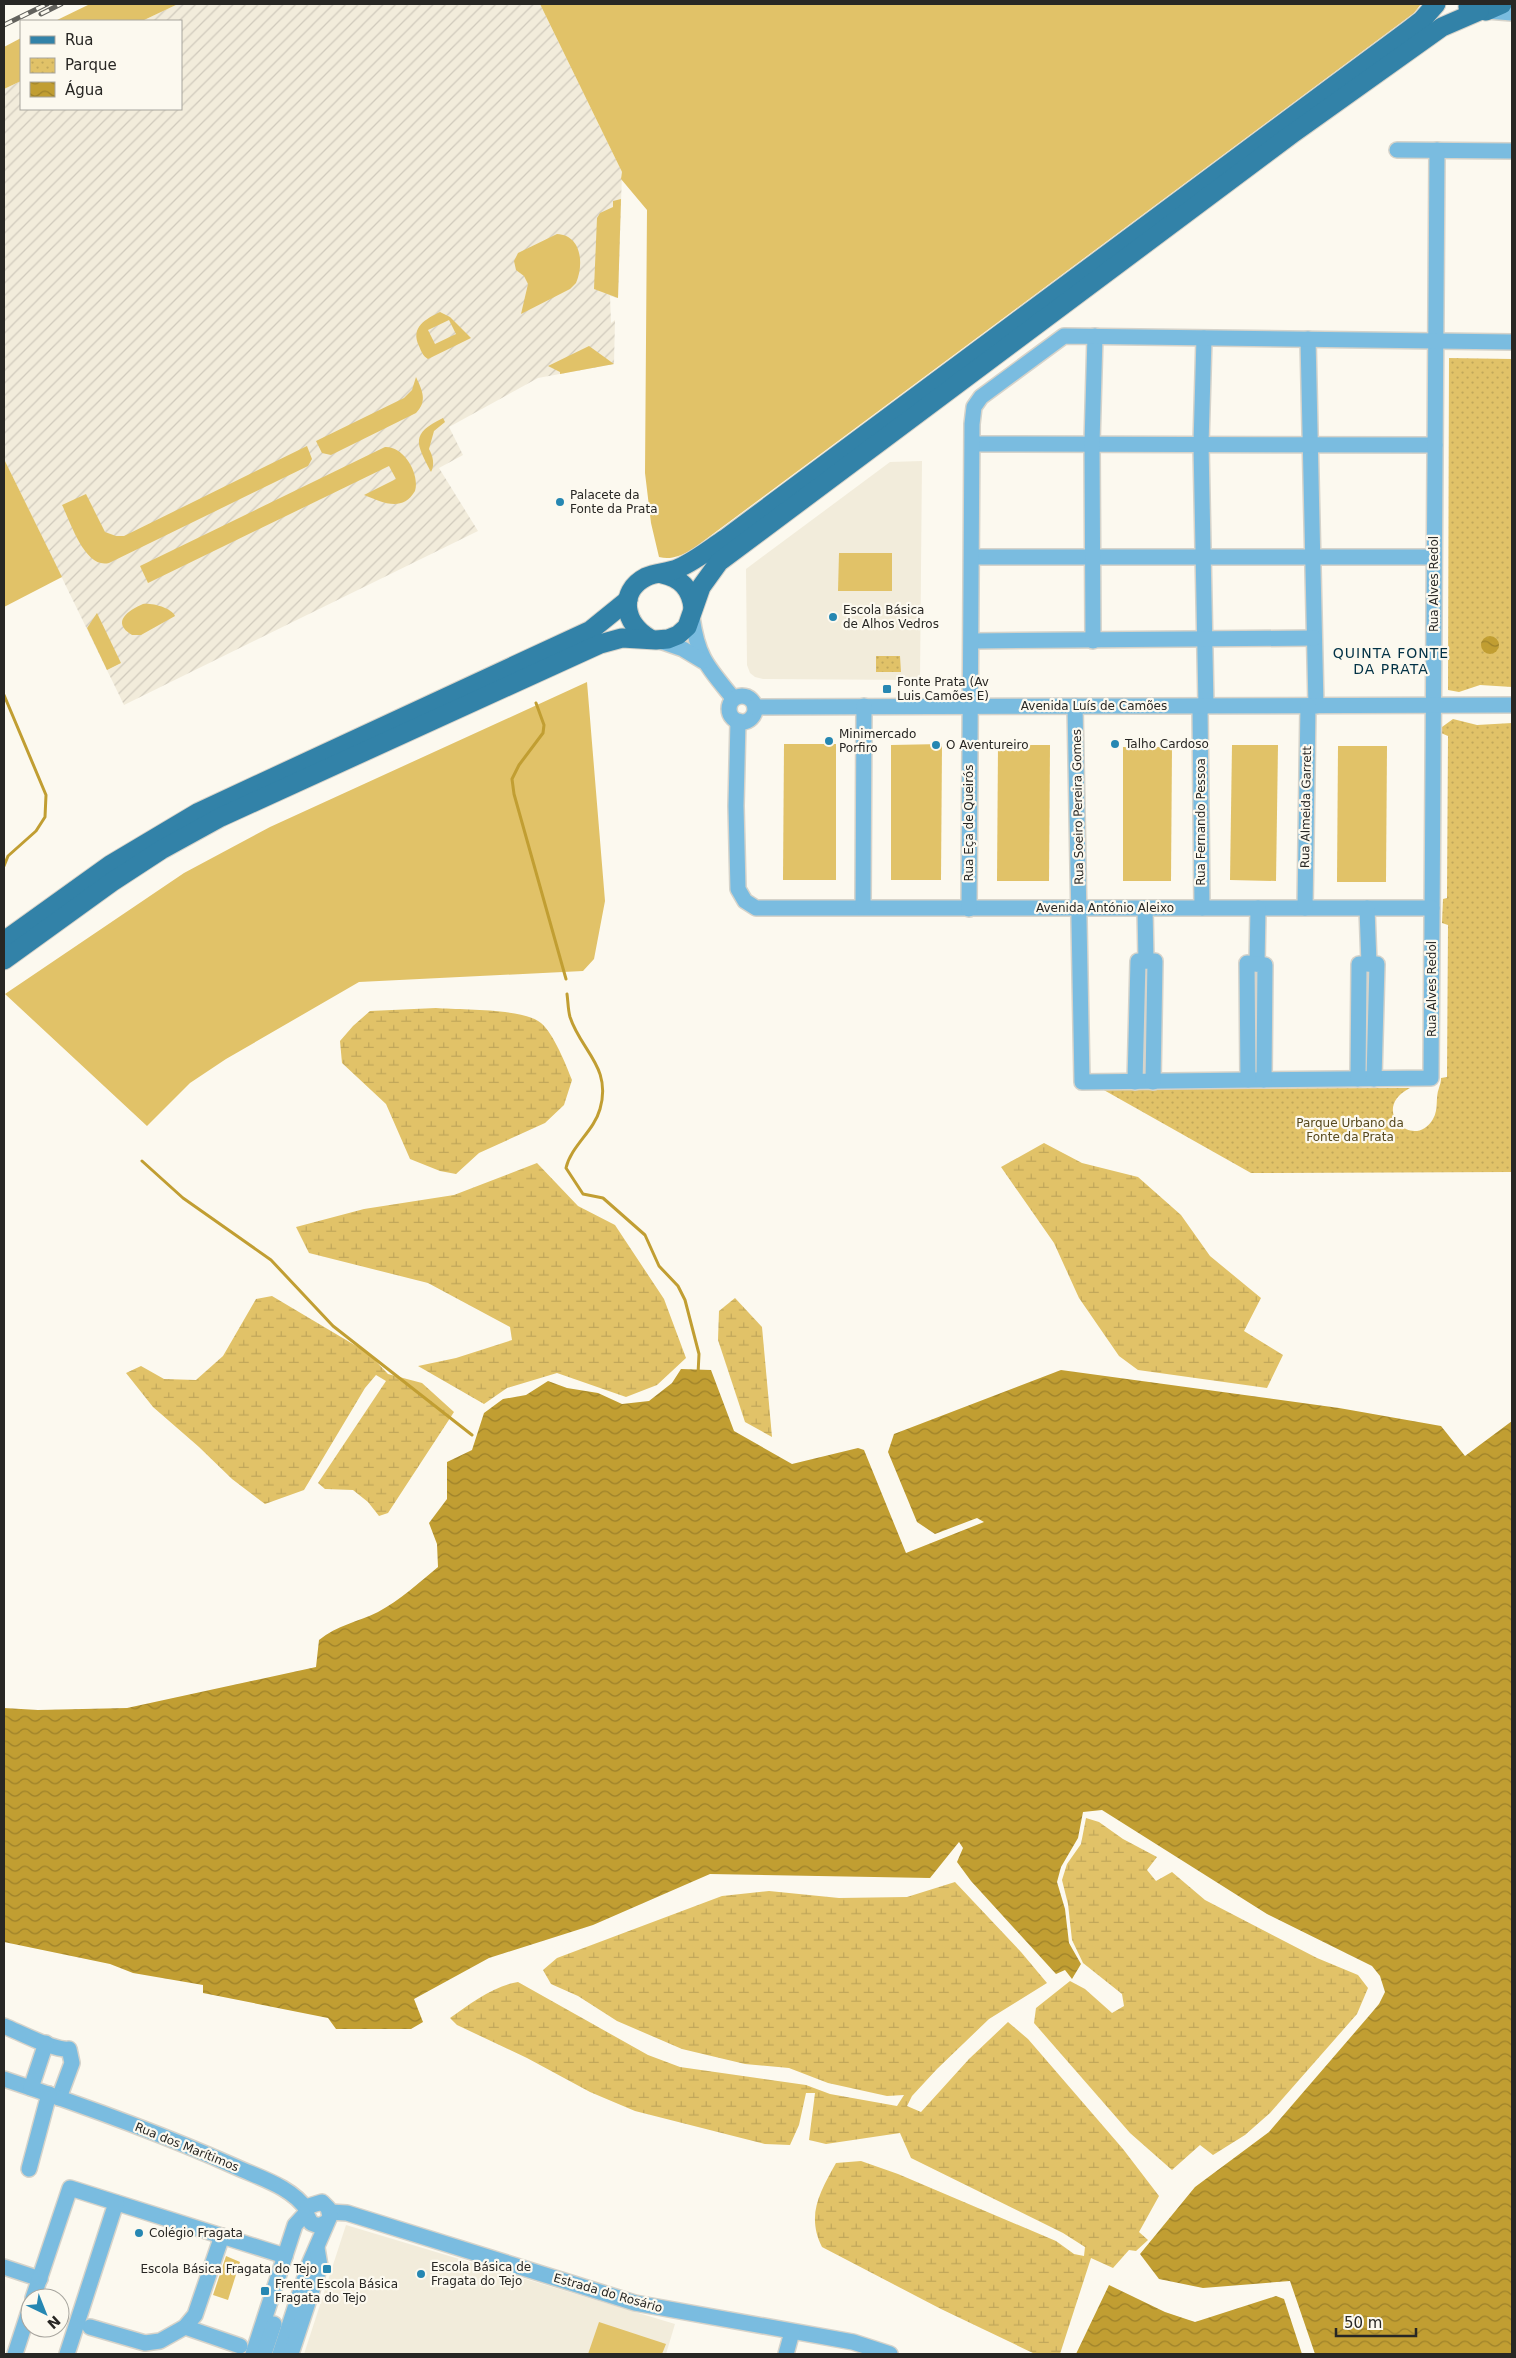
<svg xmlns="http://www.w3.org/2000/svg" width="1516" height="2358" font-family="'DejaVu Sans',sans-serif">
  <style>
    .built { fill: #f2ecdb }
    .industrial { fill: url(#industrial-furrows) }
    .green { fill: #e1c268; fill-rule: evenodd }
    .wetland { fill: url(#wetland-marsh) }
    .park { fill: url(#park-dots) }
    .water { fill: url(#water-waves) }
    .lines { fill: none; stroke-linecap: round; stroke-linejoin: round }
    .stream { stroke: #c19e32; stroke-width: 3 }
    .minor-casing { stroke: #d6d3ca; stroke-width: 18 }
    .major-casing { stroke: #d6d3ca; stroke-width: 21 }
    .minor { stroke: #7abce0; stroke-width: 15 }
    .major { stroke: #3282a8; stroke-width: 19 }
    .rail-casing { stroke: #63625d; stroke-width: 5 }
    .rail { stroke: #fcf9ef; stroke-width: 3; stroke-dasharray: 9; stroke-linecap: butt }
    .poi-dot { fill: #2687b2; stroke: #fcf9ef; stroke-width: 2 }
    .labels { text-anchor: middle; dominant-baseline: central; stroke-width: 4.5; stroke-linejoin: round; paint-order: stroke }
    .poi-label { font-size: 12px; fill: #282724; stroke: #fcf9ef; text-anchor: start }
    .street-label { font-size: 12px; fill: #282724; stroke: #fcf9ef }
    .park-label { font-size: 12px; fill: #57491e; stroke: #fcf9ef }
    .neighbourhood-label { font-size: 14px; letter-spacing: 1px; fill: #023246; stroke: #fcf9ef }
  </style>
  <defs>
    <pattern id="industrial-furrows" width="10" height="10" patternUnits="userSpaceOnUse" patternTransform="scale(1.25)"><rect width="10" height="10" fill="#f2ecdb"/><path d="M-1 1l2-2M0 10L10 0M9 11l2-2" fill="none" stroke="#d0cabc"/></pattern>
    <pattern id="wetland-marsh" width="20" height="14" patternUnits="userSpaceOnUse" patternTransform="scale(1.25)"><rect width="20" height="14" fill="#e1c268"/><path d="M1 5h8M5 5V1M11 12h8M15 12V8" fill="none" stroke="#c1a75a"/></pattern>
    <pattern id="park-dots" width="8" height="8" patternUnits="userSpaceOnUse" patternTransform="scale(1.25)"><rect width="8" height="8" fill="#e1c268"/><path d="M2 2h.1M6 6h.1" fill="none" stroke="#c1a75a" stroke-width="1.8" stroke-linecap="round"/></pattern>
    <pattern id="water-waves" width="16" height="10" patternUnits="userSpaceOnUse" patternTransform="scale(1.25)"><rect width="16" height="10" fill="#c19e32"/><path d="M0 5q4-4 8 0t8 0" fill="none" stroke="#9d812a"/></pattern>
  </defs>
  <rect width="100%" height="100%" fill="#fcf9ef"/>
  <!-- built -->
  <g class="built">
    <polygon points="922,461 920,680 763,679 755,677 750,673 747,665 746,569 890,462"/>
    <polygon points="346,2225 675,2324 666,2354 304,2354"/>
  </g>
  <!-- industrial -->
  <polygon class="industrial" points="178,4 540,4 622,172 618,298 610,296 611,323 615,320 614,364 538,378 449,427 463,455 439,468 478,531 124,705 4,459 4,89 21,81 21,109 181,109 181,21 142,21"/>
  <!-- green -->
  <g class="green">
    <polygon points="90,4 178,4 142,21 55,21"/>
    <path d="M540,4H1421L1414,13L690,551C679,556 671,560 659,557L651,523L645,473L647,210L621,179L622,172Z"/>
    <polygon points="21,38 21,81 4,89 4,47"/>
    <polygon points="621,199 618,298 594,289 597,218 600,213 613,207 613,201"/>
    <path d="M557,234C582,235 584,265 576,283L570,289L521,314L528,284L524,276L516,270L514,261L518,253Z"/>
    <path d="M440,312L450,317L471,338L428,359C423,356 421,351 419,346C410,327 426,319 440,312ZM449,320L456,334L435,344L428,330Z"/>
    <polygon points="589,346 614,364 560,374 560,372 548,366"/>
    <path d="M416,377C422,390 428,401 416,413L331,455L322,453L316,441L404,398L412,390Z"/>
    <path d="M443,418L445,422L434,431L429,449C433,456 435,465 431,472C416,443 410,434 443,418Z"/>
    <path d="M307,446L312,459L308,466L109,563C85,569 71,523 62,505L86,494L105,532L116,536H124Z"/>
    <path d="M385,447C404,446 420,474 415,491C402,513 382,502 364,495L396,479L389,466L148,583L140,566Z"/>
    <polygon points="4,459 62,577 4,607"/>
    <polygon points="839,553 892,553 892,591 838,591"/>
    <path d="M143,604C153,603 171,608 175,616L141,635H132C110,622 129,610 143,604Z"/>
    <polygon points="97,613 121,663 107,670 87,628"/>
    <polygon points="587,682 605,901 594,959 583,971 359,982 226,1059 190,1083 147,1126 5,994 184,873 270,827"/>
    <polygon points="784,744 836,744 836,880 783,880"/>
    <polygon points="942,744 941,880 891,880 891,745"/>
    <polygon points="998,745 1050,745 1049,881 997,881"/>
    <polygon points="1232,745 1278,745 1276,881 1230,880"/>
    <polygon points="1338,746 1387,746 1386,882 1337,882"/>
    <polygon points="1123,747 1172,747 1171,881 1123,881"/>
    <polygon points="226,2256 240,2262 228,2300 213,2295"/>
    <polygon points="599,2322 666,2344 662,2354 588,2354"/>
  </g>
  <!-- wetland -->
  <g class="wetland">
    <path d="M436,1008C461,1010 523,1008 541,1023C554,1034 566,1065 572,1080L564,1105L545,1123L479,1153L456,1174L440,1171L410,1159L386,1104L342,1063L340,1041L353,1026L370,1011Z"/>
    <polygon points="1044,1143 1082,1163 1138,1177 1181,1215 1210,1256 1261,1298 1244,1331 1283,1355 1267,1388 1138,1370 1119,1356 1079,1298 1054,1243 1001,1167"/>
    <polygon points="537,1163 578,1206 615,1225 664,1299 686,1358 657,1385 626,1397 557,1373 507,1388 484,1404 418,1366 456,1358 512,1340 510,1327 428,1283 309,1253 296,1227 364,1209 454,1195"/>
    <polygon points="272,1296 368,1353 388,1374 422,1383 454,1412 388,1513 379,1516 368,1502 353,1490 325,1489 318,1483 386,1381 376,1375 365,1388 304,1490 265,1504 232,1479 199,1447 153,1407 126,1373 141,1366 164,1379 196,1380 223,1356 256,1299"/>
    <polygon points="735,1298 762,1327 772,1437 745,1422 718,1340 719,1311"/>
    <polygon points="1086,1818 1099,1822 1123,1839 1157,1857 1147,1870 1156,1881 1172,1872 1205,1900 1317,1958 1358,1975 1368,1988 1357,2014 1270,2113 1245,2135 1213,2155 1200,2145 1172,2170 1130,2133 1034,2023 1036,2008 1070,1981 1085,1989 1112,2013 1124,2006 1122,1994 1083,1963 1072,1940 1068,1904 1062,1880 1067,1864 1081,1844"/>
    <path d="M955,1882L1021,1952L1047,1983L989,2019L937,2069L912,2096L907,2106L921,2112L969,2059L1008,2022L1028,2039L1123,2149L1159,2196L1139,2232L1148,2240L1136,2251L1129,2250L1113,2268L1091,2258L1060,2354H1035L941,2309L822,2247C806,2215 820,2192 836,2163L861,2161L898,2174L1056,2241L1074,2254L1084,2256L1085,2247L1063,2233L911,2158L900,2133L826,2144L809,2140L815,2093H806L799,2125L790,2145L765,2144L635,2111L590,2092L527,2058L457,2025L450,2018C470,2004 493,1986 518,1982L648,2055L680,2067L806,2085L830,2094L897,2106L904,2095L887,2096L828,2083L789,2068L745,2064L682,2049L617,2021L578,1996L551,1984L543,1970L557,1958L722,1896L769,1891L839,1898L907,1897Z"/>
  </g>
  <!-- park -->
  <g class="park">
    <polygon points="1449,358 1512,359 1512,687 1480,685 1459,692 1448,690"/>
    <polygon points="876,656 900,656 901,672 876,672"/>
    <path d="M1453,719L1477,725L1512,723V1172L1251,1173L1102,1089L1410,1088C1368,1109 1414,1152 1433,1119C1439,1109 1435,1098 1439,1088C1440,1084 1441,1083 1441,1078L1447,1077L1448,925L1442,923L1443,899L1447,898L1448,736L1441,733L1442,727Z"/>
  </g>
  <!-- water -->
  <g class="water">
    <circle cx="1490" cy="645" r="9"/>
    <path d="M681,1369L711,1370L734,1431L792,1464L858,1448L864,1450L906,1553L984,1522L977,1518L935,1534L917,1522L888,1452L894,1434L1061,1370L1339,1408L1441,1426L1465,1456L1512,1421V2354H1315L1290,2281L1203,2288L1159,2279L1140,2254L1195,2187L1269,2132L1368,2017L1379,2004L1385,1992L1380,1976L1372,1966L1267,1914L1102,1810L1083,1812L1078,1838L1061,1867L1057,1882L1065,1909L1069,1943L1081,1964L1072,1979L1065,1970L1056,1974L971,1881L957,1862L963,1848L959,1842L930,1878L710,1874L593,1925L489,1958L414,1999L423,2022L411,2029H336L328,2018L203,1993V1985L133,1973L110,1964L4,1942V1708L38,1710L127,1708L316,1667L319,1640C337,1625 358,1622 378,1612C400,1600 419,1583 438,1567L437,1544L429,1523L447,1499V1462L472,1450L484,1413L503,1399L526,1395L548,1381L567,1388L598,1393L622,1404L649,1401L672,1383Z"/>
    <polygon points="1109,2285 1165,2312 1195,2322 1276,2296 1284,2299 1302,2354 1076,2354"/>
  </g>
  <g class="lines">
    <!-- stream -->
    <g class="stream">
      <polyline points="4,695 46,795 45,817 36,831 8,856 4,866"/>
      <polyline points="536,703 544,725 543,733 519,765 512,779 514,794 566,979"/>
      <path d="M567,994C568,1001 568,1010 570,1017C581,1051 612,1067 600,1109C594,1131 571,1146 566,1168L583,1194L603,1198L645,1235L659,1266L678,1286L685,1300L699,1354L698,1374"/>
      <polyline points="142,1161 183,1198 271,1260 333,1326 472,1435"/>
    </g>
    <defs>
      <g id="minor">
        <polyline points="1487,11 1512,13"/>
        <polyline points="1397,150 1512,151"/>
        <polyline points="1204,338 1201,444 1206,706"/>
        <polyline points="1308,339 1316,706"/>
        <polyline points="973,444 1435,445"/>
        <polyline points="972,557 1434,557"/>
        <path d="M692,617C698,659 708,667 733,698"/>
        <polyline points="657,640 683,649 703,661"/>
        <polyline points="972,641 1314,638"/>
        <polyline points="1093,641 1092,443 1095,336"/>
        <circle cx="742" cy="709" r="13"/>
        <polyline points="1075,706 1082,1082 1431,1078 1437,150"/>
        <polyline points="1200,706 1202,908"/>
        <polyline points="755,707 1512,705"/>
        <polyline points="738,721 736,806 738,889 745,901 756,908 1432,908"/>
        <polyline points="863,907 864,706"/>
        <polyline points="1145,908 1146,961"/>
        <polyline points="1305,908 1308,706"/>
        <polyline points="1367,908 1369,964"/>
        <polyline points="969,909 972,424 974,407 981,397 1064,336 1512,342"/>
        <polyline points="1257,964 1258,908"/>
        <polyline points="1358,1079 1359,964 1377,964 1374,1079"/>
        <polyline points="1248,1080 1247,963 1265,965 1264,1080"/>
        <polyline points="1135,1082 1138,961 1155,961 1153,1082"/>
        <path d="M4,2026C19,2032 54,2051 69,2049L72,2063L59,2098"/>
        <path d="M4,2079C82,2105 160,2133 236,2167C260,2178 292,2187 307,2210"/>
        <polyline points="31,2088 46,2043"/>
        <polyline points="29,2169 49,2094"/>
        <polyline points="330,2212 347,2213 635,2303 853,2342 890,2354"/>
        <polyline points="4,2267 40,2279"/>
        <polyline points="33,2298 70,2188 285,2256"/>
        <polyline points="90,2327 145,2343 160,2341 185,2327 195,2315 222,2236"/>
        <polyline points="185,2327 240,2346"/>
        <polyline points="15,2354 30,2308"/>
        <polyline points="67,2354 116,2203"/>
        <polyline points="253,2354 295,2225 306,2213"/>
        <polyline points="264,2354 274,2324"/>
        <polyline points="280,2354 310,2262 330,2216 328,2208 322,2202 309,2206 306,2213 311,2223 319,2226 327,2222"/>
        <polyline points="291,2354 320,2266 317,2248"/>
        <polyline points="786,2354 792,2332"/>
      </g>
      <g id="major">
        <polyline points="1468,7 1486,11 1502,4"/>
        <path d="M662,574C681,578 691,589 693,608"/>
        <path d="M649,638C625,625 617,592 646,577C656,572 669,573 679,568C695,561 710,549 725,539L1409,30L1422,20L1436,4"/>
        <polyline points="4,941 110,865 199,812 591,630 628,600"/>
        <polyline points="4,960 112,882 161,850 221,817 600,644 622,638 656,640 668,639 678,635 687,627 701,587 719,562 1292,134 1442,27 1479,11"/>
      </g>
    </defs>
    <!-- minor casing -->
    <use href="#minor" class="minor-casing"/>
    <!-- major casing -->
    <use href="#major" class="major-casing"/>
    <!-- minor -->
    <use href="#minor" class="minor"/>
    <!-- major -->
    <use href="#major" class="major"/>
    <defs>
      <g id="rail">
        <polyline points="41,14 61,4"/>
        <polyline points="4,25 47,4"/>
      </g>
    </defs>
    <!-- rail casing -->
    <use href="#rail" class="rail-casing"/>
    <!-- rail -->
    <use href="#rail" class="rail"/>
  </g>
  <!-- markers -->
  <g class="poi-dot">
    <circle cx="560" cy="502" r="5"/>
    <circle cx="833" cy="617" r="5"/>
    <rect x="882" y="684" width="10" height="10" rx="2.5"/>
    <circle cx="829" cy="741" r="5"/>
    <circle cx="1115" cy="744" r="5"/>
    <circle cx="936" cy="745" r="5"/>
    <circle cx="139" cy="2233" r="5"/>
    <rect x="322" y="2264" width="10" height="10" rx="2.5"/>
    <circle cx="421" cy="2274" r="5"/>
    <rect x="260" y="2286" width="10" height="10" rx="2.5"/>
  </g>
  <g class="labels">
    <!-- poi labels -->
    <g class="poi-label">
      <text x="570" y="495">Palacete da<tspan x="570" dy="14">Fonte da Prata</tspan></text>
      <text x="843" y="610">Escola Básica<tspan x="843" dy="14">de Alhos Vedros</tspan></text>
      <text x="897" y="682">Fonte Prata (Av<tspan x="897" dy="14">Luis Camões E)</tspan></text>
      <text x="839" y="734">Minimercado<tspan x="839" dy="14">Porfiro</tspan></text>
      <text x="1125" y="744">Talho Cardoso</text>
      <text x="946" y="745">O Aventureiro</text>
      <text x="149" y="2233">Colégio Fragata</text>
      <text x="431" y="2267">Escola Básica de<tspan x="431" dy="14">Fragata do Tejo</tspan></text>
      <text x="317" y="2269" text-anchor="end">Escola Básica Fragata do Tejo</text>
      <text x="275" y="2284">Frente Escola Básica<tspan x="275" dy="14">Fragata do Tejo</tspan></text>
    </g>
    <!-- street labels -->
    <g class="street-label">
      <text transform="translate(1434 584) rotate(-90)">Rua Alves Redol</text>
      <text x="1094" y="706">Avenida Luís de Camões</text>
      <text transform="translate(1078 807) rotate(-91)">Rua Soeiro Pereira Gomes</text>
      <text transform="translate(1306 807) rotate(-89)">Rua Almeida Garrett</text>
      <text transform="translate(1201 822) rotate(-90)">Rua Fernando Pessoa</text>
      <text transform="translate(969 823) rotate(-90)">Rua Eça de Queirós</text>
      <text x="1105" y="908">Avenida António Aleixo</text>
      <text transform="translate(1432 989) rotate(-90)">Rua Alves Redol</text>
      <text transform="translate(187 2147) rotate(22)">Rua dos Marítimos</text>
      <text transform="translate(608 2293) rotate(16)">Estrada do Rosário</text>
    </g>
    <!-- park labels -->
    <g class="park-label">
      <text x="1350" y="1123">Parque Urbano da<tspan x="1350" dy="14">Fonte da Prata</tspan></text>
    </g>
    <!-- neighbourhood labels -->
    <g class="neighbourhood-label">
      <text x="1391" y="653">QUINTA FONTE<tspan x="1391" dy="16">DA PRATA</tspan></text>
    </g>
  </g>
  <!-- border -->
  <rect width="1516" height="2358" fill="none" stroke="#282724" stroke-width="10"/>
  <!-- legend -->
  <rect x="20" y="20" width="162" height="90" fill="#fcf9ef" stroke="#a7a59e"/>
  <rect x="30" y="36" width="25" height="8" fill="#3282a8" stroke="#a7a59e"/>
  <text x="65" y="45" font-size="15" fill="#282724">Rua</text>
  <rect x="30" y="58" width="25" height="15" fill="url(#park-dots)" stroke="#a7a59e"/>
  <text x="65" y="70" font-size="15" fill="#282724">Parque</text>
  <rect x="30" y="82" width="25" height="15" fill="url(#water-waves)" stroke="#a7a59e"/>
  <text x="65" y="95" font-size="15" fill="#282724">Água</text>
  <!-- north arrow -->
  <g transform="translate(45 2313) rotate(137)"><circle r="24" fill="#fcf9ef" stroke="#a7a59e"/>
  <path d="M0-4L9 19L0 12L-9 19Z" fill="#2687b2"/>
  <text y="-8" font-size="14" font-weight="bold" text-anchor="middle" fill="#282724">N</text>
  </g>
  <!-- scale -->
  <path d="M1336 2328v8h80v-8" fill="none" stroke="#282724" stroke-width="2.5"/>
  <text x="1344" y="2328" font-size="15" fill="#282724" stroke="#fcf9ef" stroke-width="4" paint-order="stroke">50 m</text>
</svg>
